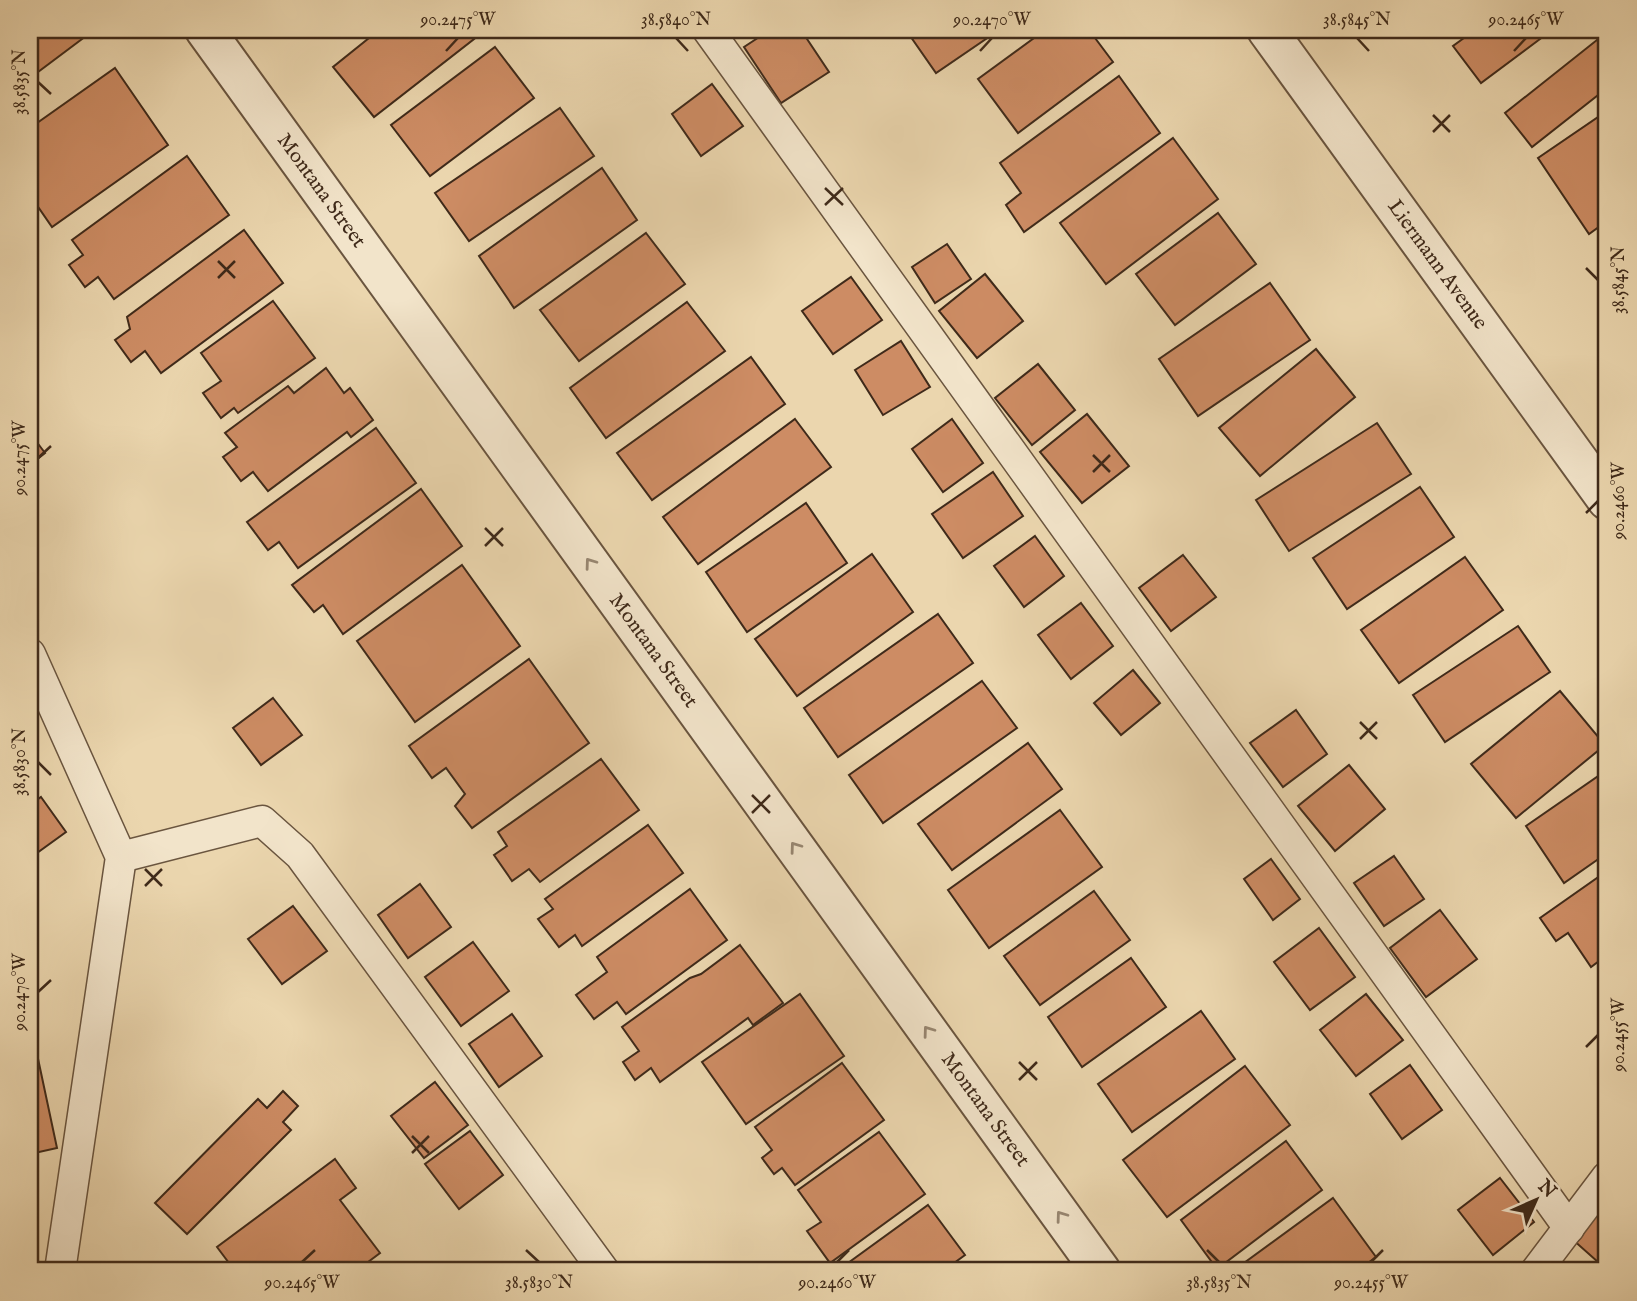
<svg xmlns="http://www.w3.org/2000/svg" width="1637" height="1301" font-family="'IM FELL English',serif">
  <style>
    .building { fill: #cd8c64; stroke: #3f2a1a; stroke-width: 2 }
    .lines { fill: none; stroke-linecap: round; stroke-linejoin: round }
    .lane-casing { stroke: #6a553f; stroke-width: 33 }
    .street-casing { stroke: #6a553f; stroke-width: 42 }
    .lane { stroke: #f2e4ca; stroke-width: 30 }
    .street { stroke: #f2e4ca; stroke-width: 38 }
    .oneway { stroke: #988772 }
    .ticks { fill: none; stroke: #3f2a1a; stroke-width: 2.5 }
    .labels { text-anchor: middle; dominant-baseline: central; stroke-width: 7; stroke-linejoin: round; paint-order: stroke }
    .street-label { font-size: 21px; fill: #3f2a1a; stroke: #f2e4ca }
    .neatline { fill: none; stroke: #3f2a1a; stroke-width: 2.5 }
    .ticks-label { font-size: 18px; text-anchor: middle; fill: #3f2a1a }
  </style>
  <rect width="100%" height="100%" fill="#ebd6ae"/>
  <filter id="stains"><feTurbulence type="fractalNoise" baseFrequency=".00286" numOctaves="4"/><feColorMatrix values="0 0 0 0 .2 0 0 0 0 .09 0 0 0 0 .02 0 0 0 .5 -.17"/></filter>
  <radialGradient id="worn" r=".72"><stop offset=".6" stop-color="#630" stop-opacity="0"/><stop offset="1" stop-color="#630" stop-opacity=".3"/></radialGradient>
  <!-- building -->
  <g class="building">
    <polygon points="30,30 94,30 30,78"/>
    <polygon points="379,30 466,30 474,39 374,117 333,67"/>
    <polygon points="770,30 801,30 829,72 781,103 744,47"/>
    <polygon points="906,30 999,30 936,73"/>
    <polygon points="1045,30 1089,30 1113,62 1018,133 978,79"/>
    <polygon points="1475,30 1552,30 1481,83 1453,46"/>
    <polygon points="1607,32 1607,88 1532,147 1505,113"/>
    <polygon points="495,47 534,98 430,176 391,125"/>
    <polygon points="115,68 168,145 52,227 36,204 30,208 30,128"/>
    <polygon points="1119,76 1160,133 1024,232 1006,205 1021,193 1000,163"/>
    <polygon points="712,84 743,126 701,156 672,114"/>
    <polygon points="560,108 594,156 469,241 435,193"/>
    <polygon points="1607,111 1607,221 1589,234 1538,158"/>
    <polygon points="1173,138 1218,199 1106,284 1060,223"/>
    <polygon points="187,156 229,215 114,299 98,277 85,287 69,265 83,255 72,240"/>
    <polygon points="602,168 637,220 514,308 479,256"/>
    <polygon points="1218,213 1256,264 1175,325 1136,274"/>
    <polygon points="244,230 283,283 161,373 145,351 131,362 115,340 130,329 127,317"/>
    <polygon points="646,233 685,284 579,361 540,310"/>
    <polygon points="947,244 971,279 935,303 912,267"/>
    <polygon points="985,274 1023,321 977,358 939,311"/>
    <polygon points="851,277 882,320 833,354 802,311"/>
    <polygon points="1270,283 1310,340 1198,416 1159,359"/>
    <polygon points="273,301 315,358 238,413 234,408 221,418 203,393 221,381 201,353"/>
    <polygon points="687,302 725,351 606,438 570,388"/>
    <polygon points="901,341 930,387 883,415 855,370"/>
    <polygon points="1316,349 1355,397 1260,476 1219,428"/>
    <polygon points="751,357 785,404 652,500 617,453"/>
    <polygon points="1038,364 1075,410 1032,445 995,398"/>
    <polygon points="326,368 344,393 350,388 373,420 351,437 347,432 268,491 253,472 241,481 223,457 237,447 225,433 288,386 294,393"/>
    <polygon points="1087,414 1129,466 1082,503 1040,452"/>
    <polygon points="795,419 831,467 698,564 663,517"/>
    <polygon points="952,419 983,463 943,492 912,449"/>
    <polygon points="1377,423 1411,474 1289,551 1256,500"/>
    <polygon points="376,428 416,483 298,568 279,542 268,550 247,522"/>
    <polygon points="30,433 45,453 30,465"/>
    <polygon points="993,472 1023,516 963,558 932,514"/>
    <polygon points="1420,487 1454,537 1347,609 1313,558"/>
    <polygon points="421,489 462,546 343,634 323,605 314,612 292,585"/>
    <polygon points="806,503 847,563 747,632 706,572"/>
    <polygon points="1035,536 1064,576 1024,607 994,566"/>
    <polygon points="872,554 913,612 797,696 755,639"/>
    <polygon points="1183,555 1216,597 1171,631 1139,588"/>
    <polygon points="1465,557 1503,610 1399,683 1361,630"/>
    <polygon points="462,565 520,646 415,722 357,641"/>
    <polygon points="1081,603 1113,646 1071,679 1038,635"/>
    <polygon points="938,614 973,663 838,757 804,708"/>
    <polygon points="1518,626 1550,672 1445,742 1413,695"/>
    <polygon points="529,659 589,743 472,828 455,806 465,794 446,768 432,778 409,746"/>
    <polygon points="1133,670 1160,703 1121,735 1094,703"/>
    <polygon points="982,681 1017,728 883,823 849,775"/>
    <polygon points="1560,691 1605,745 1516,818 1471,764"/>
    <polygon points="273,698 302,735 261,765 233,728"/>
    <polygon points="1296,710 1327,754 1283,787 1250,743"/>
    <polygon points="1028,743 1062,789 952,870 918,824"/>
    <polygon points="601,759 639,810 540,882 529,869 512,881 494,855 507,846 498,832"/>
    <polygon points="1349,765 1385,809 1335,851 1298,806"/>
    <polygon points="1607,770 1607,853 1564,883 1526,826"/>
    <polygon points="41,797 66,832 30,858 30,805"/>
    <polygon points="1060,810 1102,867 989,948 948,890"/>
    <polygon points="648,825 683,873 582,946 575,935 559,947 538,919 553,909 545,899"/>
    <polygon points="1394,856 1424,899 1384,926 1354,883"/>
    <polygon points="1271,859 1300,899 1273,920 1244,879"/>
    <polygon points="1607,871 1607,955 1591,967 1568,933 1556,941 1540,918"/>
    <polygon points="420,884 451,927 408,958 378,915"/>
    <polygon points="690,889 727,940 626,1014 617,1002 594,1019 576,995 607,972 597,957"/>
    <polygon points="1094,891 1130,940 1040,1005 1004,956"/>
    <polygon points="293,906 327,951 282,984 248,939"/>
    <polygon points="1440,910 1477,959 1426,997 1390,948"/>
    <polygon points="1319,928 1355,977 1310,1010 1274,962"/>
    <polygon points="473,942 509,991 461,1026 425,977"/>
    <polygon points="740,945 783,1003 753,1025 748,1018 660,1082 651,1068 635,1080 623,1062 639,1051 622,1027 690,978 701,974"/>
    <polygon points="1131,958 1166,1007 1082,1067 1048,1017"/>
    <polygon points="800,994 844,1056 746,1124 702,1062"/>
    <polygon points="1366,994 1403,1040 1356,1076 1320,1030"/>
    <polygon points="1201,1011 1235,1059 1132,1132 1098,1084"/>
    <polygon points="512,1014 542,1056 499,1087 469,1044"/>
    <polygon points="30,1021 57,1148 30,1154"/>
    <polygon points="842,1063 884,1120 795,1185 782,1168 774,1174 762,1158 772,1150 755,1127"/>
    <polygon points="1410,1065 1442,1110 1402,1139 1370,1094"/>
    <polygon points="1245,1066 1290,1125 1167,1217 1123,1160"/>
    <polygon points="435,1082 468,1125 424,1158 391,1116"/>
    <polygon points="283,1091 298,1106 283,1122 291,1130 187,1234 155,1203 258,1099 267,1108"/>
    <polygon points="470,1131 503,1175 459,1209 425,1164"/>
    <polygon points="879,1132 925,1194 830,1263 807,1231 821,1222 798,1190"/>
    <polygon points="1286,1141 1322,1190 1217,1269 1181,1220"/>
    <polygon points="335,1159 356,1188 340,1200 380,1253 356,1271 235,1271 217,1247"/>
    <polygon points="1500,1178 1534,1222 1493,1255 1458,1210"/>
    <polygon points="1607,1196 1607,1270 1572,1239"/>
    <polygon points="1333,1198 1376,1257 1357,1271 1233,1271"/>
    <polygon points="928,1205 965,1255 943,1271 837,1271"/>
  </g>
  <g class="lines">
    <defs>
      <g id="lane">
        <polyline points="708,30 1569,1228"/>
        <polyline points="30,654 121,857 60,1271"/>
        <polyline points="121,857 262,821 300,855 604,1271"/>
        <polyline points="1536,1271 1607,1177"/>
      </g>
      <g id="street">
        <polyline points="205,30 1101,1271"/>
        <polyline points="1267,30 1607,500"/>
      </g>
    </defs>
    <!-- lane casing -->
    <use href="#lane" class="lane-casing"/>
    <!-- street casing -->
    <use href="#street" class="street-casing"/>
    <!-- lane -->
    <use href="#lane" class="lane"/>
    <!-- street -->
    <use href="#street" class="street"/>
  </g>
  <!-- one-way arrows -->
  <defs><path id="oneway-chevron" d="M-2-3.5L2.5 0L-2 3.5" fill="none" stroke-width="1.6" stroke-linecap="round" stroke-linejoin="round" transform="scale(1.75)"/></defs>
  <g class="oneway">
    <use href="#oneway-chevron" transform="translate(590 563) rotate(-126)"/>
    <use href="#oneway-chevron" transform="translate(795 847) rotate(-126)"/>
    <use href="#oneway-chevron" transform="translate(928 1031) rotate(-126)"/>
    <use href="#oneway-chevron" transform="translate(1061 1216) rotate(-126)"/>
  </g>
  <!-- ticks -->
  <path class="ticks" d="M676,38L688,51M1357,38L1369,51M446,51L458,38M980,51L992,38M1514,51L1526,38M38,82L51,94M1433,115L1450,132M1433,132L1450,115M825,188L843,205M825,205L843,188M218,261L235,278M1586,268L1598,280M218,278L235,261M1093,455L1110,472M38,458L51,446M1093,472L1110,455M1586,513L1598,501M485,528L503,546M485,546L503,528M1360,722L1377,739M1360,739L1377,722M38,762L51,775M752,795L770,813M752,813L770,795M145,869L162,886M145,886L162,869M38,992L51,980M1586,1047L1598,1035M1019,1062L1037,1080M1019,1080L1037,1062M412,1136L429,1153M412,1153L429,1136M526,1250L539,1262M1207,1250L1219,1262M302,1262L315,1250M837,1262L849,1250M1371,1262L1383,1250"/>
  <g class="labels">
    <!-- street labels -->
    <g class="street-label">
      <text transform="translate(321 191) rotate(54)">Montana Street</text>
      <text transform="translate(1437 265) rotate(54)">Liermann Avenue</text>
      <text transform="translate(653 651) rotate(54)">Montana Street</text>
      <text transform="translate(985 1110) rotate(54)">Montana Street</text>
    </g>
  </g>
  <!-- margin -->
  <rect width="1637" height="1301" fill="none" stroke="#ebd6ae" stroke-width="77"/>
  <!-- north arrow -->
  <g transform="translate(1536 1200) rotate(45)" stroke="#f2e4ca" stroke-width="5" paint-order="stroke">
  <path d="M0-5L12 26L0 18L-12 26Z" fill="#3f2a1a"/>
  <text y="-10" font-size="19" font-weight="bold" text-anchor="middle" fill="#3f2a1a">N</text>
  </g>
  <rect x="38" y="38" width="1560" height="1224" class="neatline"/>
  <g class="ticks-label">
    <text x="458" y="25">90.2475°W</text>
    <text x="676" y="25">38.5840°N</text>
    <text x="992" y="25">90.2470°W</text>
    <text x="1357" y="25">38.5845°N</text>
    <text x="1526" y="25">90.2465°W</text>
    <text transform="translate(19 82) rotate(-90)" y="6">38.5835°N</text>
    <text transform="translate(1618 280) rotate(-90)" y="6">38.5845°N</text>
    <text transform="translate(19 458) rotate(-90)" y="6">90.2475°W</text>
    <text transform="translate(1618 501) rotate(-90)" y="6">90.2460°W</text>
    <text transform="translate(19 762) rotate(-90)" y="6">38.5830°N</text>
    <text transform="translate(19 992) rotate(-90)" y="6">90.2470°W</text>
    <text transform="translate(1618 1035) rotate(-90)" y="6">90.2455°W</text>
    <text x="302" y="1288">90.2465°W</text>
    <text x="539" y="1288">38.5830°N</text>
    <text x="837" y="1288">90.2460°W</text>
    <text x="1219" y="1288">38.5835°N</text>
    <text x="1371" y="1288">90.2455°W</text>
  </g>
  <rect width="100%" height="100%" filter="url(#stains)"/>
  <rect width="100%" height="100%" fill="url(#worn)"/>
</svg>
